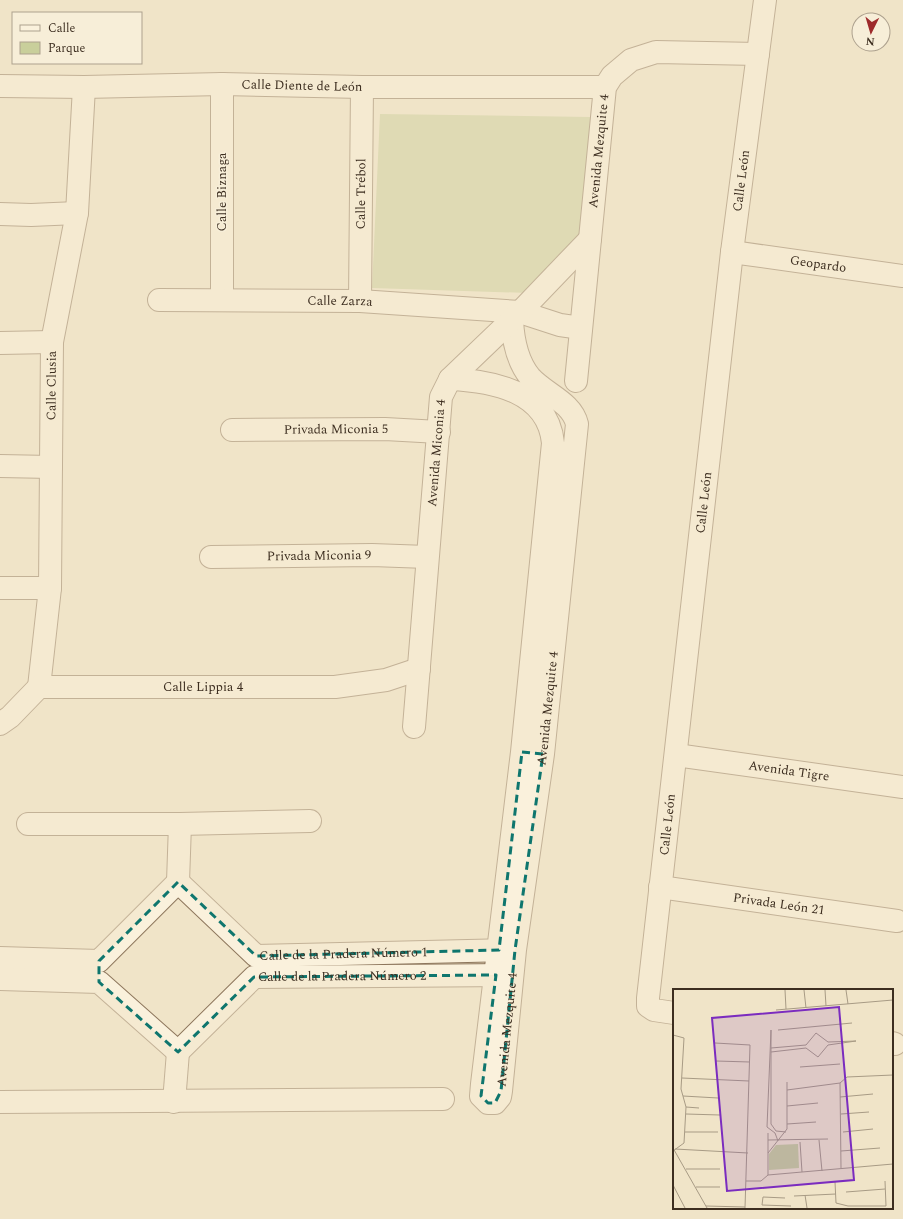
<svg xmlns="http://www.w3.org/2000/svg" width="903" height="1219" font-family="Spectral,serif">
  <style>
    .green { fill: #c9cf9b }
    .lines { fill: none; stroke-linecap: round; stroke-linejoin: round }
    .minor-casing { stroke: #8d765c; stroke-width: 24 }
    .minor { stroke: #faf1dc; stroke-width: 22 }
    .marked { fill: none; stroke: #0f766e; stroke-width: 3; stroke-dasharray: 8 5; stroke-linejoin: round }
    .labels { text-anchor: middle; dominant-baseline: central; stroke-width: 3; stroke-linejoin: round; paint-order: stroke }
    .street-label { font-size: 13px; fill: #3d2e20; stroke: #f7eed8 }
    .inset-road { fill: none; stroke: #a89b85; stroke-width: 1 }
    .view { fill: #7b2cbf; fill-opacity: 0.15; stroke: #7b2cbf; stroke-width: 2 }
    .inset-edge { fill: none; stroke: #3d2e20; stroke-width: 2 }
  </style>
  <rect width="100%" height="100%" fill="#f0e4c8"/>
  <!-- green -->
  <polygon class="green" points="380,114 590,117 586,232 529,293 372,288"/>
  <g class="lines">
    <defs>
      <g id="minor">
        <polyline points="222,84 222,300"/>
        <path id="s1" d="M0,86L84,87L222,84L362,87H605"/>
        <polyline points="0,214 31,215 77,213"/>
        <path id="s2" d="M732,252L903,276"/>
        <path id="s3" d="M159,300L360,301L520,312L560,325L581,328"/>
        <path id="s4" d="M360,301L362,87"/>
        <polyline points="0,343 52,342"/>
        <path id="s5" d="M450,379C493,381 548,391 553,443L522,752L482,1084L481,1096L488,1103H495L500,1097L501,1091L515,950L543,754L577,424C572,402 545,394 530,377C517,361 513,340 512,320"/>
        <path id="s6" d="M576,381L605,87L612,76L631,60L656,52L758,54"/>
        <path id="s7" d="M232,430L385,429L439,432"/>
        <polyline points="0,466 51,467"/>
        <path id="s8" d="M211,557L372,555L427,557"/>
        <polyline points="0,588 50,588"/>
        <path id="s9" d="M39,687L50,588L52,342L77,213L84,87"/>
        <path id="s10" d="M0,724L10,717L39,687H335L386,680L419,669"/>
        <path id="s11" d="M414,727L441,397L450,379L520,312L590,239"/>
        <path id="s12" d="M676,755L903,787"/>
        <polyline points="28,824 180,824 310,821"/>
        <path id="s13" d="M178,882L256,956L514,950"/>
        <polyline points="178,882 180,824"/>
        <path id="s14" d="M660,887L897,921"/>
        <polyline points="0,958 99,961 178,882"/>
        <polyline points="0,979 99,982 178,1052"/>
        <path id="s15" d="M674,1013L654,1010L648,1006V998L732,252L765,0"/>
        <polyline points="892,1043 895,1044"/>
        <path id="s16" d="M178,1052L254,977L510,975"/>
        <polyline points="0,1102 443,1099"/>
        <polyline points="174,1102 178,1052"/>
      </g>
    </defs>
    <!-- minor casing -->
    <use href="#minor" class="minor-casing"/>
    <!-- minor -->
    <use href="#minor" class="minor"/>
  </g>
  <!-- marked area -->
  <path d="M0 0H903V1219H0ZM522,752L543,754L515,950L501,1091L495,1103H488L481,1096L496,975L254,977L178,1052L99,982V961L178,882L256,956L499,950Z" fill="#f0e4c8" fill-opacity=".55" fill-rule="evenodd"/>
  <path class="marked" d="M522,752L543,754L515,950L501,1091L495,1103H488L481,1096L496,975L254,977L178,1052L99,982V961L178,882L256,956L499,950Z"/>
  <g class="labels">
    <!-- street labels -->
    <g class="street-label">
      <text stroke="none"><textPath href="#s1" startOffset="302">Calle Diente de León</textPath></text>
      <text stroke="none"><textPath href="#s6" startOffset="231">Avenida Mezquite 4</textPath></text>
      <text stroke="none"><textPath href="#s15" startOffset="858">Calle León</textPath></text>
      <text transform="translate(222 192) rotate(-90)">Calle Biznaga</text>
      <text stroke="none"><textPath href="#s4" startOffset="107">Calle Trébol</textPath></text>
      <text stroke="none"><textPath href="#s2" startOffset="87">Geopardo</textPath></text>
      <text stroke="none"><textPath href="#s3" startOffset="181">Calle Zarza</textPath></text>
      <text stroke="none"><textPath href="#s9" startOffset="302">Calle Clusia</textPath></text>
      <text stroke="none"><textPath href="#s7" startOffset="104">Privada Miconia 5</textPath></text>
      <text stroke="none"><textPath href="#s11" startOffset="275">Avenida Miconia 4</textPath></text>
      <text stroke="none"><textPath href="#s15" startOffset="534">Calle León</textPath></text>
      <text stroke="none"><textPath href="#s8" startOffset="108">Privada Miconia 9</textPath></text>
      <text stroke="none"><textPath href="#s10" startOffset="218">Calle Lippia 4</textPath></text>
      <text stroke="none"><textPath href="#s5" startOffset="1207">Avenida Mezquite 4</textPath></text>
      <text stroke="none"><textPath href="#s12" startOffset="114">Avenida Tigre</textPath></text>
      <text stroke="none"><textPath href="#s15" startOffset="210">Calle León</textPath></text>
      <text stroke="none"><textPath href="#s14" startOffset="120">Privada León 21</textPath></text>
      <text stroke="none"><textPath href="#s13" startOffset="195">Calle de la Pradera Número 1</textPath></text>
      <text stroke="none"><textPath href="#s16" startOffset="195">Calle de la Pradera Número 2</textPath></text>
      <text stroke="none"><textPath href="#s5" startOffset="883">Avenida Mezquite 4</textPath></text>
    </g>
  </g>
  <!-- overview -->
  <g transform="translate(673 989)">
    <rect width="220" height="220" fill="#f0e4c8"/>
    <path d="M125,155L126,179L96,181V165L103,156Z" fill="#c9cf9b"/>
    <path class="inset-road" d="M112,1L113,20M131,1L133,19M152,1L153,17M173,1L175,15M103,21L220,11M105,41L179,34M143,44L155,53L183,52L155,56L145,68M0,46L11,49L8,100L13,118L11,154L0,162M42,54L77,56L72,219M98,59L133,56L143,44M98,63L133,59L145,68M43,72L77,73M127,78L167,75M9,89L76,92M167,94L168,179M114,101L167,94L174,88L220,86M10,107L45,109M167,108L200,105M114,117L145,114M13,118L26,119M13,125L47,126M168,125L196,123M114,135L143,133M12,143H45M170,143L200,140M95,151L155,150M146,151L149,182M105,152L102,144L94,138L98,41V135L103,142L113,143M127,153L129,183M0,159L34,219M2,160L75,164M168,162L207,159M95,164L114,140V93M13,180H47M95,186L220,175M73,192H88L95,186V144M162,193L163,214L175,217H213L212,192M0,196L12,219M23,198H47M173,203L212,200M132,206L134,219M121,207L163,205M112,209L90,208L89,216L118,217M33,217L72,218"/>
    <path class="view" d="M166,18L181,191L54,202L39,29Z"/>
    <rect width="220" height="220" class="inset-edge"/>
  </g>
  <!-- legend -->
  <rect x="12" y="12" width="130" height="52" fill="#f7eed8" stroke="#ada18e"/>
  <rect x="20" y="25" width="20" height="6" fill="#faf1dc" stroke="#ada18e"/>
  <text x="48" y="32" font-size="12" fill="#3d2e20">Calle</text>
  <rect x="20" y="42" width="20" height="12" fill="#c9cf9b" stroke="#ada18e"/>
  <text x="48" y="52" font-size="12" fill="#3d2e20">Parque</text>
  <!-- north arrow -->
  <g transform="translate(871 32) rotate(185)"><circle r="19" fill="#f7eed8" stroke="#ada18e"/>
  <path d="M0-3L7 15L0 10L-7 15Z" fill="#9e2a2b"/>
  <text y="-6" font-size="11" font-weight="bold" text-anchor="middle" fill="#3d2e20">N</text>
  </g>
</svg>
